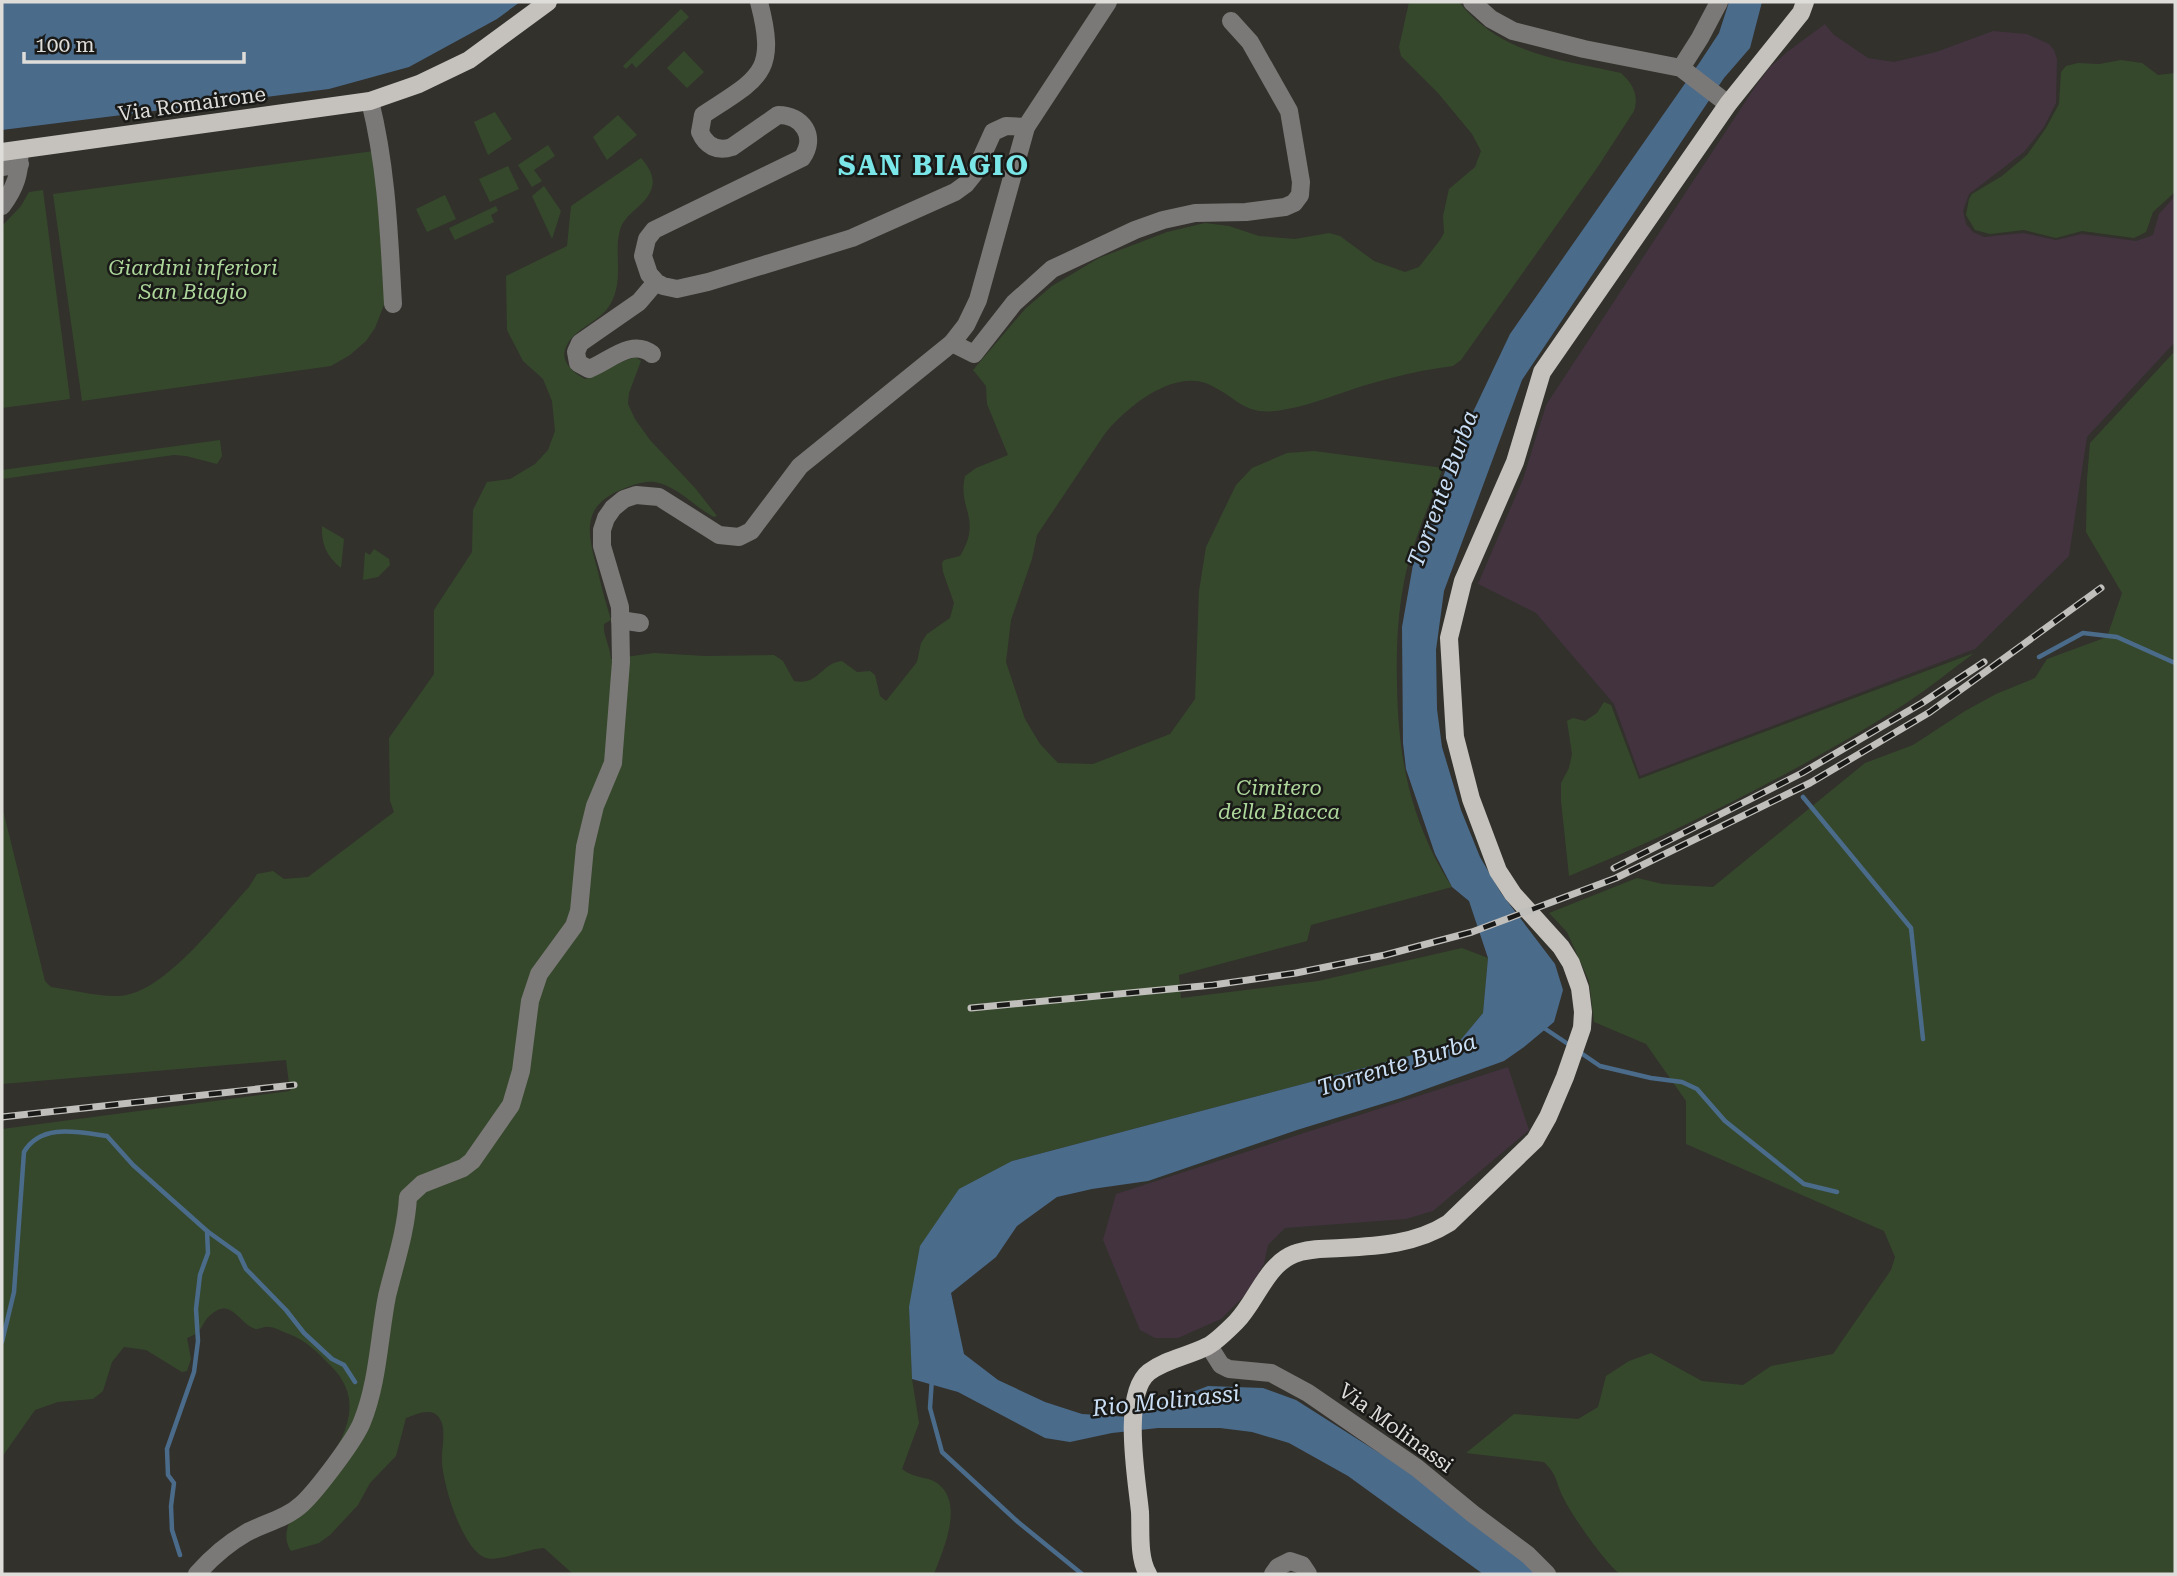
<svg xmlns="http://www.w3.org/2000/svg" width="2177" height="1576" font-family="'Roboto Serif',serif">
  <style>
    .industrial { fill: #42333f }
    .green { fill: #35482c }
    .water { fill: #4b6b8b }
    .lines { fill: none; stroke-linecap: round; stroke-linejoin: round }
    .stream { stroke: #4b6b8b; stroke-width: 4.5 }
    .minor { stroke: #7b7977; stroke-width: 18 }
    .major { stroke: #c5c2bd; stroke-width: 18 }
    .rail-casing { stroke: #c0bfbc; stroke-width: 7 }
    .rail { stroke: #191917; stroke-width: 4.5; stroke-dasharray: 13; stroke-linecap: butt }
    .labels { text-anchor: middle; dominant-baseline: central; stroke-width: 5; stroke-linejoin: round; paint-order: stroke }
    .street-label { font-size: 21px; fill: #deddda; stroke: #191917 }
    .park-label { font-size: 21px; font-style: italic; fill: #add79a; stroke: #191917 }
    .water-label { font-size: 23px; font-style: italic; fill: #cadff5; stroke: #191917 }
    .district-label { font-size: 28px; font-weight: bold; letter-spacing: 2px; fill: #7ae6e7; stroke: #191917 }
  </style>
  <rect width="100%" height="100%" fill="#32312c"/>
  <!-- industrial -->
  <g class="industrial">
    <polygon points="1825,24 1833,34 1868,58 1894,62 1936,52 1993,31 2027,34 2049,44 2054,50 2057,59 2056,103 2044,127 2024,152 1969,194 1963,211 1966,224 1973,232 1984,237 2023,233 2056,240 2082,234 2136,241 2153,235 2159,214 2175,196 2175,342 2087,437 2069,556 1975,649 1640,776 1614,704 1536,613 1478,584 1523,479 1546,405 1755,87 1770,67 1787,52"/>
    <polygon points="1508,1067 1529,1130 1433,1211 1406,1219 1285,1228 1268,1245 1264,1264 1245,1295 1221,1319 1178,1338 1155,1338 1140,1330 1103,1240 1116,1194"/>
  </g>
  <!-- green -->
  <g class="green">
    <path d="M1409,2H1459C1502,55 1558,59 1621,73C1633,84 1639,95 1634,111L1597,168L1461,360L1453,366C1412,371 1372,382 1333,396C1316,402 1300,407 1282,410C1243,417 1238,397 1208,384C1172,369 1124,409 1104,435L1037,535L1032,559L1011,620L1006,662L1025,719L1040,744L1058,763L1093,764L1170,734L1195,699L1199,591L1206,547L1236,485L1252,468L1287,453L1314,451L1443,468C1431,501 1416,534 1407,568C1398,606 1396,645 1397,684C1398,759 1411,823 1452,887L1311,925L1307,941L1179,975L1181,998L1318,981L1462,948L1488,958L1483,1013L1458,1043L1012,1161L909,1307L912,1379L919,1423L902,1469C915,1479 927,1476 937,1483C965,1503 943,1550 934,1574H573L544,1548C527,1549 499,1562 486,1558C463,1551 443,1485 442,1462C441,1449 447,1431 440,1419C433,1406 416,1414 406,1418L396,1456L370,1483L358,1505L330,1535L319,1543L291,1551C260,1506 398,1433 331,1366C317,1352 307,1341 289,1334C283,1332 275,1327 269,1327C263,1326 259,1331 253,1328C239,1322 231,1299 213,1313C200,1322 205,1332 187,1338L191,1359L187,1371L182,1372L146,1350L124,1347L112,1362L103,1391L93,1399L58,1402L35,1410L2,1457V1129L290,1091L286,1060L2,1084V806L45,981L51,987C73,990 98,997 120,996C165,993 220,918 249,887L257,874L273,871L284,879L308,877L394,812L390,801L389,738L434,674V610L472,552L473,510L487,482L510,479L535,464L548,450L555,431L552,401L543,379L523,361L507,330L506,276L567,246L571,206L641,158C648,166 655,176 652,187C648,205 624,213 620,230C613,254 626,284 607,309C595,324 571,330 565,350C561,363 575,374 585,379C603,374 617,361 636,357L641,361L629,393L628,404L635,419L650,440L695,488L717,516L714,517C695,507 680,489 659,483C645,479 631,486 618,491C581,508 588,535 597,568C601,586 606,603 611,620L604,624C603,637 610,645 611,659L654,653L705,656L774,655L783,661L794,681C819,686 821,663 842,661L857,672L870,671L875,675L880,696L886,701L917,662L921,643L927,634L950,618L954,603L943,572L942,563L944,560L960,556C983,518 957,509 965,476L976,468L1008,455L987,404L986,386L973,370L1026,308L1052,286L1099,258L1167,232L1205,223L1229,226L1259,236L1295,239L1329,233L1340,236L1374,261L1405,272L1419,267L1440,240L1444,233L1443,216L1449,189L1475,167L1481,151L1472,134L1438,93L1401,56L1399,47Z"/>
    <polygon points="681,9 689,17 636,68 632,63 626,69 623,66"/>
    <polygon points="684,51 704,72 687,88 667,68"/>
    <polygon points="2121,60 2142,63 2158,75 2175,73 2175,192 2153,212 2146,232 2134,238 2082,231 2056,238 2024,230 1990,234 1975,230 1966,215 1969,199 1972,194 2002,176 2027,155 2046,128 2059,104 2061,72 2066,66 2078,63 2099,64"/>
    <polygon points="495,112 512,139 488,155 474,122"/>
    <polygon points="618,115 637,135 607,160 593,137"/>
    <polygon points="548,145 555,156 534,170 542,181 532,187 518,165"/>
    <polygon points="374,151 386,300 375,328 366,341 350,355 331,366 82,401 53,194"/>
    <polygon points="508,166 519,189 490,202 479,179"/>
    <polygon points="544,186 561,211 552,239 532,196"/>
    <polygon points="43,190 70,399 2,408 2,226 21,206 29,192"/>
    <polygon points="445,195 456,219 427,232 416,209"/>
    <polygon points="496,206 498,211 491,215 494,222 455,240 449,228"/>
    <path d="M2175,351V1574H1620C1606,1564 1573,1517 1564,1499C1555,1482 1559,1477 1544,1462L1466,1453L1514,1414L1578,1419L1598,1407L1606,1376L1629,1361L1651,1353L1702,1381L1743,1385L1771,1366L1833,1354L1891,1270L1895,1257L1884,1231L1686,1144V1101L1646,1044L1594,1022L1589,981L1567,932L1549,913L1637,878L1663,884L1713,887L1865,763L1913,745L1965,711L1996,694L2035,678L2047,659L2107,637L2122,593L2086,532L2087,479L2090,443Z"/>
    <polygon points="220,440 222,456 217,464 186,456 174,455 2,479 2,470"/>
    <path d="M322,526L344,539L341,568C327,557 321,544 322,526Z"/>
    <polygon points="374,549 389,559 390,565 378,577 363,580 365,552 370,555"/>
    <path d="M1974,653C1951,670 1929,688 1905,704C1803,769 1682,830 1569,876L1561,801V783L1569,768L1572,754L1567,721L1573,718L1585,721L1597,713L1604,702L1611,705L1639,779Z"/>
  </g>
  <!-- water -->
  <g class="water">
    <polygon points="2,2 520,2 497,19 409,67 329,89 2,130"/>
    <polygon points="1729,2 1762,2 1750,48 1724,78 1522,380 1444,591 1436,650 1437,709 1442,747 1461,810 1480,857 1501,893 1555,964 1563,990 1554,1022 1524,1047 1504,1061 1401,1098 1297,1130 1148,1181 1092,1189 1057,1197 1017,1226 996,1257 951,1293 964,1354 998,1380 1045,1402 1082,1414 1128,1417 1208,1386 1263,1388 1296,1400 1414,1475 1476,1527 1511,1551 1538,1574 1483,1574 1348,1476 1289,1443 1252,1432 1220,1428 1158,1428 1112,1433 1070,1442 1045,1438 958,1392 912,1379 909,1307 920,1246 959,1189 1012,1161 1458,1043 1483,1013 1488,958 1469,901 1452,887 1435,854 1406,769 1403,743 1402,627 1414,559 1446,469 1510,334 1700,62 1719,33"/>
  </g>
  <g class="lines">
    <!-- stream -->
    <g class="stream">
      <polyline points="2039,657 2083,633 2117,637 2175,663"/>
      <polyline points="1803,797 1911,928 1923,1039"/>
      <polyline points="1544,1028 1571,1046"/>
      <polyline points="1578,1051 1600,1066 1651,1078 1682,1082 1697,1089 1725,1121 1804,1184 1837,1192"/>
      <polyline points="207,1231 239,1254 246,1269 286,1310 304,1333 332,1359 344,1365 355,1382"/>
      <path d="M2,1342L14,1292L24,1152C41,1123 78,1132 107,1136L133,1165L207,1231L208,1253L200,1275L196,1309L198,1341L194,1372L167,1449L168,1475L174,1483L171,1506L172,1530L180,1555"/>
      <polyline points="932,1378 930,1408 942,1452 1018,1522 1082,1574"/>
    </g>
    <!-- minor -->
    <g class="minor">
      <path d="M759,2C778,74 759,78 703,115L700,132C706,146 717,152 732,147L778,115C803,115 817,137 802,158L654,230L647,239L643,256L649,274L656,282L663,286L677,289L708,282L852,238L955,192L966,184L974,174L993,132L1006,126L1026,127"/>
      <polyline points="1472,2 1491,19 1513,31 1584,49 1681,68 1728,104"/>
      <polyline points="1681,68 1700,38 1719,2"/>
      <path d="M370,101C387,169 389,235 393,304"/>
      <polyline points="2,167 20,164"/>
      <path d="M2,206C15,188 21,173 19,150"/>
      <polyline points="952,343 974,354 1014,303 1052,269 1135,230 1163,220 1195,213 1246,212 1285,207 1294,203 1300,195 1301,182 1289,111 1250,42 1231,21"/>
      <path d="M652,354C631,338 610,361 589,369L578,363L576,352L580,343L639,302L656,282"/>
      <polyline points="620,620 640,623"/>
      <polyline points="1209,1346 1221,1365 1229,1369 1271,1373 1308,1393 1417,1468 1473,1514 1528,1555 1547,1574"/>
      <path d="M197,1574C211,1558 227,1544 246,1533C264,1523 286,1519 302,1504C317,1490 355,1440 362,1422C378,1383 379,1337 387,1296C395,1263 406,1232 408,1197L422,1184L463,1168L472,1161L511,1105L521,1071L530,1001L539,974L574,926L579,911L585,847L595,806L613,763L621,662L620,607L602,546V530L606,518L613,508L624,499L636,495L659,497L719,535L739,537L751,531L800,466L952,343L966,325L978,300L1026,127L1108,2"/>
      <polyline points="1273,1574 1278,1567 1290,1561 1302,1565 1308,1574"/>
    </g>
    <!-- major -->
    <g class="major">
      <polyline points="2,152 370,101 419,84 469,60 548,2"/>
      <path d="M1148,1574C1138,1558 1141,1530 1140,1512C1137,1480 1121,1394 1149,1372C1166,1359 1189,1356 1208,1346C1217,1341 1228,1330 1236,1322C1256,1302 1266,1265 1294,1254C1309,1248 1326,1249 1341,1248C1379,1246 1416,1244 1449,1223L1535,1140L1548,1117L1565,1077L1582,1028L1583,1012L1580,988L1571,963L1561,947L1513,894L1498,871L1471,799L1455,737L1449,638L1463,581L1515,462L1542,372L1728,104L1801,13L1805,2"/>
    </g>
    <defs>
      <g id="rail">
        <polyline points="1614,868 1802,773 1922,703 1984,662"/>
        <polyline points="971,1008 1213,985 1296,973 1385,955 1472,932 1616,878 1810,783 1930,712 2101,588"/>
        <polyline points="2,1117 294,1085"/>
      </g>
    </defs>
    <!-- rail casing -->
    <use href="#rail" class="rail-casing"/>
    <!-- rail -->
    <use href="#rail" class="rail"/>
  </g>
  <g class="labels">
    <!-- street labels -->
    <g class="street-label">
      <text transform="translate(192 104) rotate(-8)">Via Romairone</text>
      <text transform="translate(1396 1428) rotate(36)">Via Molinassi</text>
    </g>
    <!-- park labels -->
    <g class="park-label">
      <text x="193" y="268">Giardini inferiori<tspan x="193" dy="24">San Biagio</tspan></text>
      <text x="1279" y="788">Cimitero<tspan x="1279" dy="24">della Biacca</tspan></text>
    </g>
    <!-- water labels -->
    <g class="water-label">
      <text transform="translate(1443 489) rotate(-70)">Torrente Burba</text>
      <text transform="translate(1397 1065) rotate(-17)">Torrente Burba</text>
      <text transform="translate(1166 1401) rotate(-6)">Rio Molinassi</text>
    </g>
    <!-- district labels -->
    <g class="district-label">
      <text x="934" y="165">SAN BIAGIO</text>
    </g>
  </g>
  <!-- border -->
  <rect width="2177" height="1576" fill="none" stroke="#deddda" stroke-width="7"/>
  <!-- scale -->
  <path d="M24 52v10h220v-10" fill="none" stroke="#deddda" stroke-width="3.5"/>
  <text x="35" y="52" font-size="21" fill="#deddda" stroke="#191917" stroke-width="5" paint-order="stroke">100 m</text>
</svg>
